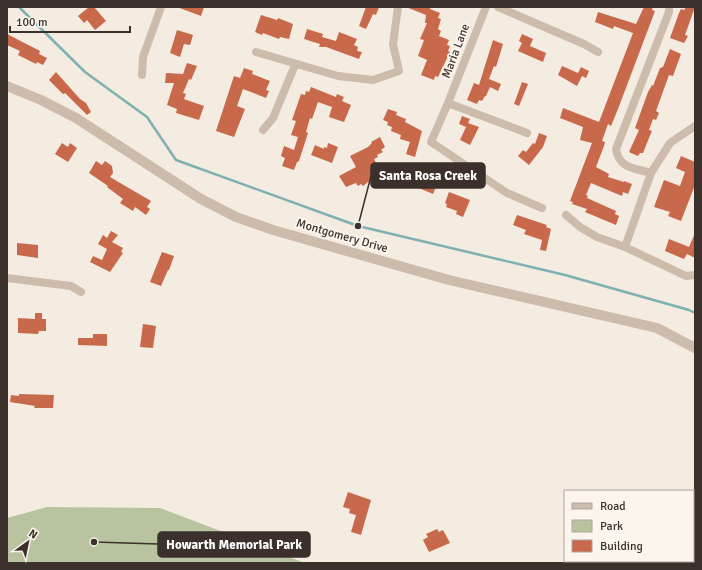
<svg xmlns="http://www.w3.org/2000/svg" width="702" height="570" font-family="Signika,sans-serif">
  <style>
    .green { fill: #b8c4a0 }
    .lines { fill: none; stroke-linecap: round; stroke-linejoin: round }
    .stream { stroke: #7fb0b2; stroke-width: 2.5 }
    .building { fill: #c8694b }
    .minor { stroke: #cdbbac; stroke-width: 8 }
    .tertiary { stroke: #cdbbac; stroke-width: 10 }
    .labels { text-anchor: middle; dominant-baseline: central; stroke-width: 4; stroke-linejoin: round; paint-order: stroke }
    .street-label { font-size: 12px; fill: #3b302b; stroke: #fbf5ee }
    .leader { fill: none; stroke: #3b302b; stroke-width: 1.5 }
    .callout-dot { fill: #3b302b; stroke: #fbf5ee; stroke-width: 1.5 }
    .callout { fill: #3b302b; stroke: #3b302b; stroke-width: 1.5 }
    .callout-label { font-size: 13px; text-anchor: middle; font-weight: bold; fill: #fff }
  </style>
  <rect width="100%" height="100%" fill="#f4ebe1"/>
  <!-- green -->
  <polygon class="green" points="47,507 160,508 305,563 7,563 7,518"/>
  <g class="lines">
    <!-- stream -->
    <polyline class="stream" points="19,7 85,72 147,117 176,160 358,226 565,275 689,310 695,313"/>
  </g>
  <!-- building -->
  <g class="building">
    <polygon points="89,7 94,7 106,21 95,30 87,20 84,23 78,16"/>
    <polygon points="177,7 204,7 201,16"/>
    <polygon points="366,7 379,7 376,15 373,14 366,29 359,26"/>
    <polygon points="406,7 431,7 430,9 440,13 438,18 441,19 438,29 441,31 439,36 449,40 447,45 450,46 448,51 450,52 438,77 435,76 434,80 421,75 427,60 418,56 424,40 420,39 427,23 425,23 426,15"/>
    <polygon points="644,7 653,7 652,10 655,11 618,109 611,126 608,124 602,141 605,142 604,146 596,167 609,174 608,177 624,182 624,181 632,184 628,194 623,192 622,196 591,183 586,195 588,196 587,198 616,211 615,214 619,216 616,225 585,212 587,209 572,204 573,202 570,201 592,143 580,140 583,127 560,118 563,108 599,122 633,33 614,26 613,29 595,22 598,12 636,24"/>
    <polygon points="686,7 695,7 685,35 688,36 684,43 670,38 679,13 681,9 684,10"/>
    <polygon points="261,15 277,20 278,18 293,24 289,39 280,37 279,39 263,33 262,35 255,32"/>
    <polygon points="307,29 323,34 322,37 336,41 339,32 357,39 354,45 358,47 357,51 362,52 359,59 326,47 319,47 320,44 304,39"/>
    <polygon points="177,30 193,35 190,45 184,44 180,57 170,53"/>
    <polygon points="7,34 40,51 39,54 47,58 43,65 37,62 36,64 18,55 20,51 7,45"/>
    <polygon points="522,34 533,39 530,46 546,53 543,62 518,51 522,43 519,41"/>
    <polygon points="493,40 503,44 496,67 494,66 489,79 501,84 498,91 490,87 486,96 485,96 482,101 479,100 477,104 467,100 474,83 479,85"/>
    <polygon points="670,49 681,54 673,76 669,75 656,111 659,113 656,120 653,119 649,130 652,131 649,138 643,153 640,153 638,156 629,152 639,130 635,128 648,92 652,85 653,86 660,68 663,67"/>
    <polygon points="187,63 197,66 191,80 189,79 183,93 186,94 184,99 204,106 199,120 176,113 177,109 167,105 174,83 165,83 166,73 183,74"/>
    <polygon points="562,66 578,73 581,67 589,71 586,78 582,76 577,86 558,75"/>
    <polygon points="244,68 253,71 252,74 270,81 266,90 269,91 266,98 243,89 237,106 245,109 234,137 216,131 234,76 240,78"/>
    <polygon points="56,72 80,99 86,103 91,112 87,115 65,93 63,94 49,80"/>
    <polygon points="522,82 528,84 519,106 514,104"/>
    <polygon points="311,87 336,97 337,94 344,97 342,101 351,105 344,122 329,117 332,107 318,102 312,119 310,118 306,132 308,133 299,161 297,162 294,170 282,166 285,158 281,156 284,146 294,150 298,137 291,135 296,121 292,120 301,94 305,95 306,91 309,92"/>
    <polygon points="388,109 397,112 396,115 406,119 405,122 422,131 415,157 406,154 410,142 400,139 401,135 391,131 392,127 387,125 388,122 383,120"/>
    <polygon points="462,116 470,119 468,123 479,127 470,145 460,140 466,127 459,124"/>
    <polygon points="539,133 547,136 543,147 529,165 518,156 523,150 526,152 533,143 535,144"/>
    <polygon points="380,137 385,147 381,150 383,152 377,155 378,157 374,159 376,163 371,166 376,173 371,176 373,178 363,186 361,184 358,186 356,183 346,187 339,176 356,167 350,156 368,147 372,143 371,142"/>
    <polygon points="62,143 68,147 70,143 77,148 68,162 55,154"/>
    <polygon points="328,143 338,147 332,163 311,155 315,145 324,149 324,147 327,148"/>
    <polygon points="681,156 695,162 695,185 681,221 668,216 670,212 654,207 664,180 680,186 685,172 676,168"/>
    <polygon points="96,161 102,165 105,161 112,166 113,173 110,177 151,201 147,207 150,209 146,215 135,207 133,211 120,203 123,199 107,187 108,186 89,173"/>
    <polygon points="421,169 428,172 426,177 438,182 433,194 414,186"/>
    <polygon points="449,192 470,200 463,217 456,214 457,211 446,207 447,204 445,203"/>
    <polygon points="517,215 547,225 546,227 551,229 546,251 540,250 542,240 524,234 526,230 513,225"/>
    <polygon points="111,231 118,235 112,242 123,248 121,252 123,253 110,272 90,262 93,256 102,260 107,249 98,244 103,235 107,238"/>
    <polygon points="695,233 695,258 687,254 684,259 665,251 669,239 689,247"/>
    <polygon points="17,243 38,245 38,258 17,255"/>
    <polygon points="162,252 174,256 169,270 168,270 161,286 150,282"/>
    <polygon points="35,313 42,313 42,319 46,319 46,331 39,331 38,334 18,333 18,318 35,319"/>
    <polygon points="143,324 156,326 153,348 140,347"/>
    <polygon points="93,334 107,334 107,346 78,345 78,338 93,338"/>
    <polygon points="19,394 54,395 53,408 34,408 35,406 10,402 11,395 19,396"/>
    <polygon points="348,492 371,500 361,535 351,532 356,515 349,513 350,509 343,507"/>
    <polygon points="437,529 439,532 443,530 450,543 429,552 423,540 428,537 426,534"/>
  </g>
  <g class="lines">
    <!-- minor -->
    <g class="minor">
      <polyline points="486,7 448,103 431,142 507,193 542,208"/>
      <polyline points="498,7 584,44 598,52"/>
      <polyline points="256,52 338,76 373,80 399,71 393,44 398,7"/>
      <polyline points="142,75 143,57 161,7"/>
      <polyline points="448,103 527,133"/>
      <polyline points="263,130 273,118 295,65"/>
      <path d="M651,173C635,168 619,169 616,149L669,12V7"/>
      <polyline points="566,215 580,227 597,237 625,247 686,276 695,275"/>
      <polyline points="625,247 651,173 670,143 695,126"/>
      <polyline points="7,278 71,286 81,292"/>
    </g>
    <!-- tertiary -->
    <polyline class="tertiary" points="7,86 41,100 76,118 201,199 236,217 273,230 449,280 657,328 695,348"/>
  </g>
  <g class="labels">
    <!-- street labels -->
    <g class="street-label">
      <text transform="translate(456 51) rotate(-69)">Maria Lane</text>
      <text transform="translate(342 236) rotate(16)">Montgomery Drive</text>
    </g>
  </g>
  <!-- callouts -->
  <path class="leader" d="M358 226L371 176M94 542L158 544"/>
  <g class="callout-dot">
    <circle cx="358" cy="226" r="4"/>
    <circle cx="94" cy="542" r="4"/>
  </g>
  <g class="callout">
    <rect x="371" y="163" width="114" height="25" rx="4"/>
    <rect x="158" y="532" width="152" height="25" rx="4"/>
  </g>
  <g class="callout-label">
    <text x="428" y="180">Santa Rosa Creek</text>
    <text x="234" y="549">Howarth Memorial Park</text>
  </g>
  <!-- border -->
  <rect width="702" height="570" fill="none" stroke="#3b302b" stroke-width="16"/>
  <!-- legend -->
  <rect x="564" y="490" width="130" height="72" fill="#fbf5ee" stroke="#aea6a0"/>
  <rect x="572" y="503" width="20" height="6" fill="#cdbbac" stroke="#aea6a0"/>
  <text x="600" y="510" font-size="12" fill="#3b302b">Road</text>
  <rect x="572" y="520" width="20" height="12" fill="#b8c4a0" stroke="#aea6a0"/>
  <text x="600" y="530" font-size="12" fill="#3b302b">Park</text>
  <rect x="572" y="540" width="20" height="12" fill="#c8694b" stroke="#aea6a0"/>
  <text x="600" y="550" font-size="12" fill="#3b302b">Building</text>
  <!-- north arrow -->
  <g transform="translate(28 542) rotate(33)" stroke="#fbf5ee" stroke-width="3" paint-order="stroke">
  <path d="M0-3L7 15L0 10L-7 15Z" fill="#3b302b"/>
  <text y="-6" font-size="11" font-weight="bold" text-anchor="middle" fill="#3b302b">N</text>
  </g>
  <!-- scale -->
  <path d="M10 26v6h120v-6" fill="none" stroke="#3b302b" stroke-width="2"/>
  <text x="16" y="26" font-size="12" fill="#3b302b" stroke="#fbf5ee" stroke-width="3" paint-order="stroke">100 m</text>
</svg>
